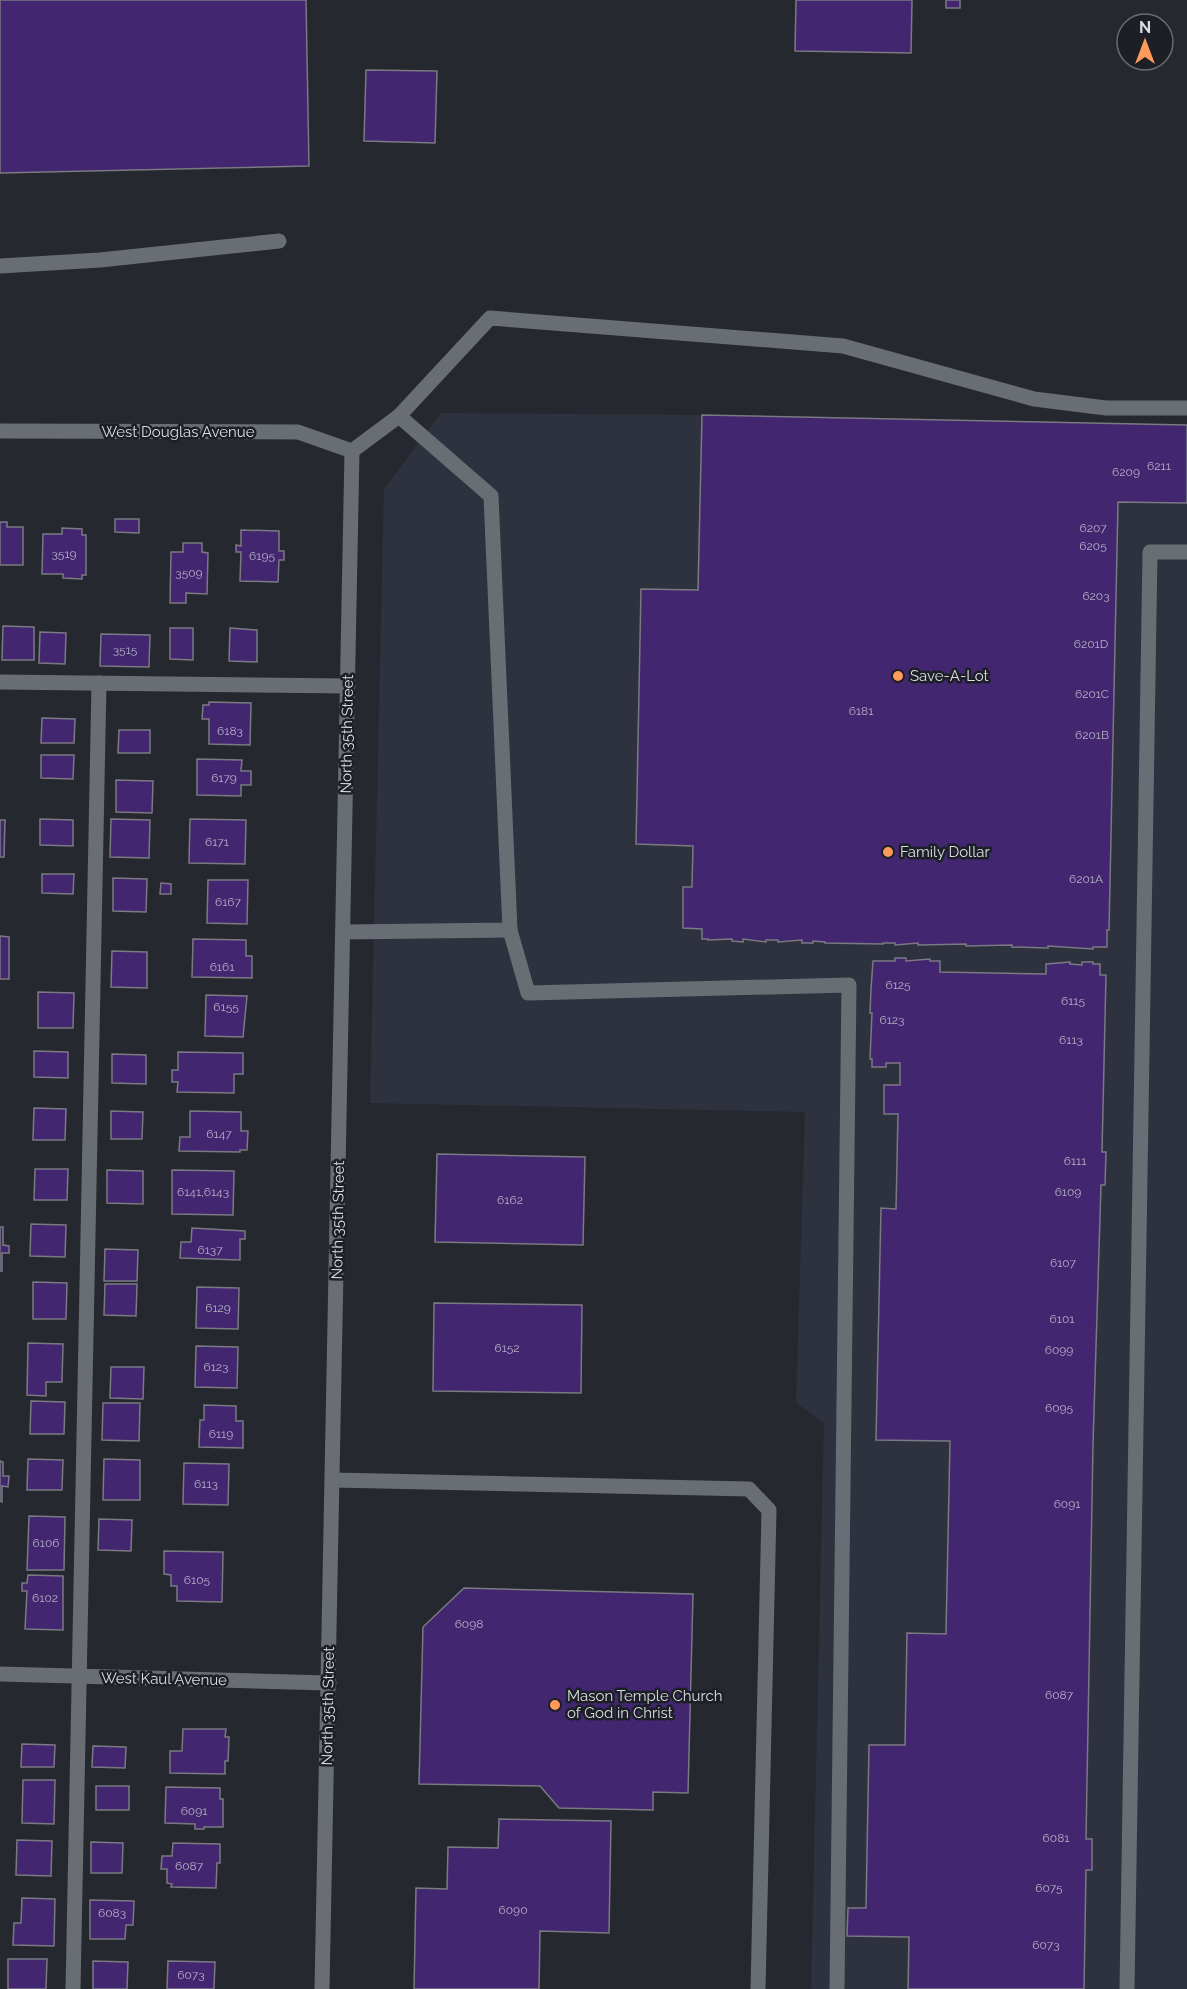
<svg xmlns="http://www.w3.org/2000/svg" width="1187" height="1989" font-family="Raleway,sans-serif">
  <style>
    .built { fill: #2e323e }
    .building { fill: #422670; stroke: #7b7982; stroke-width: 1.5 }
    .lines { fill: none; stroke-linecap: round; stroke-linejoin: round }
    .minor { stroke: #696d74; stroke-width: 15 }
    .poi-dot { fill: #ff9b5a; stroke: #1c1f25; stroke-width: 2 }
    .labels { text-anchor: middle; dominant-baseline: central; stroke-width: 5; stroke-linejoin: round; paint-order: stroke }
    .number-label { font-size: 12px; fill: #b5afc5 }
    .street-label { font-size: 15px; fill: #dbdde1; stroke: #1c1f25 }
    .poi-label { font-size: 15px; fill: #dbdde1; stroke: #1c1f25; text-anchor: start }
  </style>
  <rect width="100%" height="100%" fill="#26282f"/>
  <!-- built -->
  <polygon class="built" points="441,413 702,415 1187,425 1187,1989 811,1989 824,1423 796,1403 805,1112 370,1103 384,489"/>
  <!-- building -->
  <g class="building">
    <polygon points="0,0 306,0 309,166 0,173"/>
    <polygon points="796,0 912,0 911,53 795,51"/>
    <rect x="946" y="0" width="14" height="8"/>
    <polygon points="366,70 437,71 435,143 364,141"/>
    <polygon points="702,415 1187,425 1187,503 1118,502 1109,930 1107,930 1107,947 1093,947 1093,949 1048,946 1048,948 1012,947 1012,945 966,946 966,944 918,945 918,943 895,945 895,943 883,943 883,944 825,943 825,942 813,941 813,943 802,943 802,940 778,942 778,940 766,940 766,942 743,939 743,942 732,941 732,939 708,940 708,939 702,939 702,929 683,928 683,887 692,887 693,846 636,844 641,589 698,590"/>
    <polygon points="115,519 139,519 139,533 115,532"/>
    <polygon points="0,522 7,522 7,527 23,527 23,565 0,565"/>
    <polygon points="62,528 82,529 82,535 86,535 86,575 82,575 82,579 63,578 63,574 42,574 43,534 62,534"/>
    <polygon points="241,530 279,531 279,551 284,551 284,560 279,560 278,582 240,581 241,552 236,552 236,545 241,546"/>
    <polygon points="183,543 202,543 202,552 208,553 207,594 186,593 186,603 170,603 171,552 183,552"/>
    <polygon points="3,626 34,627 34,660 2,660"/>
    <polygon points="170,628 193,628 193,660 170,659"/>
    <polygon points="230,628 257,630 257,662 229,661"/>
    <polygon points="40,632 66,633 65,664 39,663"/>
    <polygon points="101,634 150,635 149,667 100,666"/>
    <polygon points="209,702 251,703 250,745 209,744 209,719 202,719 203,705 209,705"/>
    <polygon points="42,718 75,719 74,743 41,743"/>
    <polygon points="119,730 150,730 150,753 118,753"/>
    <polygon points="41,755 74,755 73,779 41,778"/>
    <polygon points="197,759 242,760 241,771 251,771 251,785 241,785 241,796 197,795"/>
    <polygon points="116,780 153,781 152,813 116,812"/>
    <polygon points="40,819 73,820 73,846 40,845"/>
    <polygon points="111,819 150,820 149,858 110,857"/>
    <polygon points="190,819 246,820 245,864 189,863"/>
    <polygon points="0,820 5,820 4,857 0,857"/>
    <polygon points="42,874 74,874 73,894 42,893"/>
    <polygon points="113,878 147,879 146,912 113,911"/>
    <polygon points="208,880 248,880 247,924 207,923"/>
    <polygon points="161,883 171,884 171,894 160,894"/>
    <polygon points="0,936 9,937 9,979 0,979"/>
    <polygon points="193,939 246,940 246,956 252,956 252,978 192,977"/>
    <polygon points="112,951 147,952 147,988 111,987"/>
    <polygon points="895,958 906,958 906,961 930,959 930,961 940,961 940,972 1046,974 1046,964 1070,962 1070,964 1082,965 1082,962 1093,962 1093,964 1100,964 1100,975 1106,975 1102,1152 1106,1152 1105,1185 1101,1185 1093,1444 1086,1839 1092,1839 1092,1870 1086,1870 1084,1989 908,1989 909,1937 847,1936 848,1908 866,1908 869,1745 905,1745 907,1633 946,1634 950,1441 876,1440 881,1208 896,1209 898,1114 884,1114 884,1085 900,1085 900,1063 886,1063 886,1067 872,1067 872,1059 870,1059 872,1013 870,1013 871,989 873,961 895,961"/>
    <polygon points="38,992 74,993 73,1028 38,1028"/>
    <polygon points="206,995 247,996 243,1037 205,1036"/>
    <polygon points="34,1051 68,1052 68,1078 34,1077"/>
    <polygon points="178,1052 243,1053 243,1074 234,1074 234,1093 177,1092 178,1082 172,1082 172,1070 178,1070"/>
    <polygon points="112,1054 146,1055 146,1084 112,1083"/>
    <polygon points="34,1108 66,1109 65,1140 33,1140"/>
    <polygon points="111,1111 143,1112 142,1139 111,1139"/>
    <polygon points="190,1111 241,1112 241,1131 248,1131 247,1150 240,1150 240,1152 179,1151 180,1137 190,1137"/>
    <polygon points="437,1154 585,1157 583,1245 435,1242"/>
    <polygon points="35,1169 68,1169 67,1200 34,1200"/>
    <polygon points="107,1170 143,1171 143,1204 107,1203"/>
    <polygon points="172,1170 234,1171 233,1215 172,1214"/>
    <polygon points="31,1224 66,1225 65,1257 30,1256"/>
    <polygon points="0,1227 3,1227 3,1245 9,1246 9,1253 2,1253 2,1271 0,1271"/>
    <polygon points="192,1228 245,1231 245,1239 240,1239 240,1260 180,1258 181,1242 191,1242"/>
    <polygon points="105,1249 138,1250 137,1281 104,1281"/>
    <polygon points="33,1282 67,1283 66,1319 33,1319"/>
    <polygon points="105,1284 137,1284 136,1316 104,1315"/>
    <polygon points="197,1287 239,1288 238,1329 196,1328"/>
    <polygon points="434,1303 582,1305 581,1393 433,1391"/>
    <polygon points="28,1343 63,1344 62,1382 46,1382 46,1396 27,1395"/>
    <polygon points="196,1346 238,1347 237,1388 195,1387"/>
    <polygon points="111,1367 144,1367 143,1399 110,1398"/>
    <polygon points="31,1401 65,1402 64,1434 30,1434"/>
    <polygon points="103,1403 140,1403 139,1441 102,1440"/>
    <polygon points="204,1405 236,1406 236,1421 243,1421 243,1448 199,1447 200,1420 204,1420"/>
    <polygon points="28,1459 63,1460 62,1490 27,1490"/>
    <polygon points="104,1459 140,1460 140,1500 103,1500"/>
    <polygon points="0,1461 3,1462 3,1476 9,1476 8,1487 2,1486 2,1502 0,1501"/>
    <polygon points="184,1463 229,1464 228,1505 183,1504"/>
    <polygon points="29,1516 65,1517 64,1570 27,1570"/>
    <polygon points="99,1519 132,1520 131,1551 98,1550"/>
    <polygon points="164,1551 223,1552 222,1602 177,1601 177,1586 171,1586 171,1575 164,1574"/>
    <polygon points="28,1575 63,1576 63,1630 25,1629 27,1591 22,1591 22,1583 27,1583"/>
    <polygon points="464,1588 693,1594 688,1793 653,1792 653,1810 559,1808 540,1786 419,1784 423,1627"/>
    <polygon points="183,1729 226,1729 225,1737 229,1737 228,1761 225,1761 225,1774 170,1773 170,1751 182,1751"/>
    <polygon points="22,1744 55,1745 54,1767 21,1767"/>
    <polygon points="93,1746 126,1747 125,1768 92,1767"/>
    <polygon points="23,1780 55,1780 54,1824 22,1823"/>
    <rect x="96" y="1786" width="33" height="24"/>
    <polygon points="166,1787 220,1788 220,1799 223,1799 223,1827 204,1827 204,1829 195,1829 195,1824 165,1823"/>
    <polygon points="499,1819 611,1821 609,1933 540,1931 539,1989 414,1989 416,1888 447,1889 448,1847 498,1848"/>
    <polygon points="17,1840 52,1841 51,1876 16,1875"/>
    <polygon points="91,1842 123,1843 122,1873 91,1873"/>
    <polygon points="173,1843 220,1844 220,1863 217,1863 216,1888 171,1887 172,1884 167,1883 167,1869 161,1869 162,1856 172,1856"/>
    <polygon points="22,1898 55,1899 54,1946 13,1945 14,1923 21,1923"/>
    <polygon points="90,1900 134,1901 133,1925 126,1925 125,1939 90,1939"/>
    <polygon points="8,1959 47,1959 46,1989 8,1989"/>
    <polygon points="93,1961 128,1962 127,1989 93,1989"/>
    <polygon points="168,1961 215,1962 214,1989 167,1989"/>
  </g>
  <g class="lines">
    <!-- minor -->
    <g class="minor">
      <polyline points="0,266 100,260 279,241"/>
      <polyline points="0,431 298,432 352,451"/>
      <polyline points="352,451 399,416 490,318 843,346 1034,399 1106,408 1187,408"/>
      <polyline points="0,682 348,686"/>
      <polyline points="510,930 528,993 849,985 837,1989"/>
      <polyline points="343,932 510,930 491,496 399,416"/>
      <polyline points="333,1480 749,1489 769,1510 758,1989"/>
      <polyline points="0,1674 329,1683"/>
      <polyline points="73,1989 99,683"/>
      <polyline points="322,1989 352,451"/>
      <polyline points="1127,1989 1150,552 1187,552"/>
    </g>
  </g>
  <!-- markers -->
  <g class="poi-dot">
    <circle cx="898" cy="676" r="6"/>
    <circle cx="888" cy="852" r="6"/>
    <circle cx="555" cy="1705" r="6"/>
  </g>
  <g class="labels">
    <!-- number labels -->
    <g class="number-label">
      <text x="1159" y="466">6211</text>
      <text x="1126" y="472">6209</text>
      <text x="1093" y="528">6207</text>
      <text x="1093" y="546">6205</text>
      <text x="64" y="554">3519</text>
      <text x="262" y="556">6195</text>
      <text x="189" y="573">3509</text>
      <text x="1096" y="596">6203</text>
      <text x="1091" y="644">6201D</text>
      <text x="125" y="650">3515</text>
      <text x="1092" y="694">6201C</text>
      <text x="861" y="711">6181</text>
      <text x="230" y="731">6183</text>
      <text x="1092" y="735">6201B</text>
      <text x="224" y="778">6179</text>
      <text x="217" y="842">6171</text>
      <text x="1086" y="879">6201A</text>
      <text x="228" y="902">6167</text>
      <text x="222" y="967">6161</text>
      <text x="898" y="985">6125</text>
      <text x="1073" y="1001">6115</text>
      <text x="226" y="1007">6155</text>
      <text x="892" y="1020">6123</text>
      <text x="1071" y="1040">6113</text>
      <text x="219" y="1134">6147</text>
      <text x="1075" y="1161">6111</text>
      <text x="203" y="1192">6141,6143</text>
      <text x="1068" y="1192">6109</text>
      <text x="510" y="1200">6162</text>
      <text x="210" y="1250">6137</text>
      <text x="1063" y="1263">6107</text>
      <text x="218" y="1308">6129</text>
      <text x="1062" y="1319">6101</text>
      <text x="507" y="1348">6152</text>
      <text x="1059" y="1350">6099</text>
      <text x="216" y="1367">6123</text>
      <text x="1059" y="1408">6095</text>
      <text x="221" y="1434">6119</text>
      <text x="206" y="1484">6113</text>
      <text x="1067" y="1504">6091</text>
      <text x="46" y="1543">6106</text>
      <text x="197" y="1580">6105</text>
      <text x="45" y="1598">6102</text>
      <text x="469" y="1624">6098</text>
      <text x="1059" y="1695">6087</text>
      <text x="194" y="1811">6091</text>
      <text x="1056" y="1838">6081</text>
      <text x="189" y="1866">6087</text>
      <text x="1049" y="1888">6075</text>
      <text x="513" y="1910">6090</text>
      <text x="112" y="1913">6083</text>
      <text x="1046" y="1945">6073</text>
      <text x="191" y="1975">6073</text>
    </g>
    <!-- street labels -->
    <g class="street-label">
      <text x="178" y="432">West Douglas Avenue</text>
      <text transform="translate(347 734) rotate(-89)">North 35th Street</text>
      <text transform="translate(338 1220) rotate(-89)">North 35th Street</text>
      <text transform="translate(164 1679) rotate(1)">West Kaul Avenue</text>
      <text transform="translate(328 1706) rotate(-89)">North 35th Street</text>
    </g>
    <!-- poi labels -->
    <g class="poi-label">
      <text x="910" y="676">Save-A-Lot</text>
      <text x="900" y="852">Family Dollar</text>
      <text x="567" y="1696">Mason Temple Church<tspan x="567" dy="17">of God in Christ</tspan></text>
    </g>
  </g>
  <!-- north arrow -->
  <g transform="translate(1145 42)"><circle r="28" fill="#1c1f25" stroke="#686b70" stroke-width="1.5"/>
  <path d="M0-4.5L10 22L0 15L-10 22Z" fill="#ff9b5a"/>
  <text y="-9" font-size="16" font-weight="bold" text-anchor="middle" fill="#dbdde1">N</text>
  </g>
</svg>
